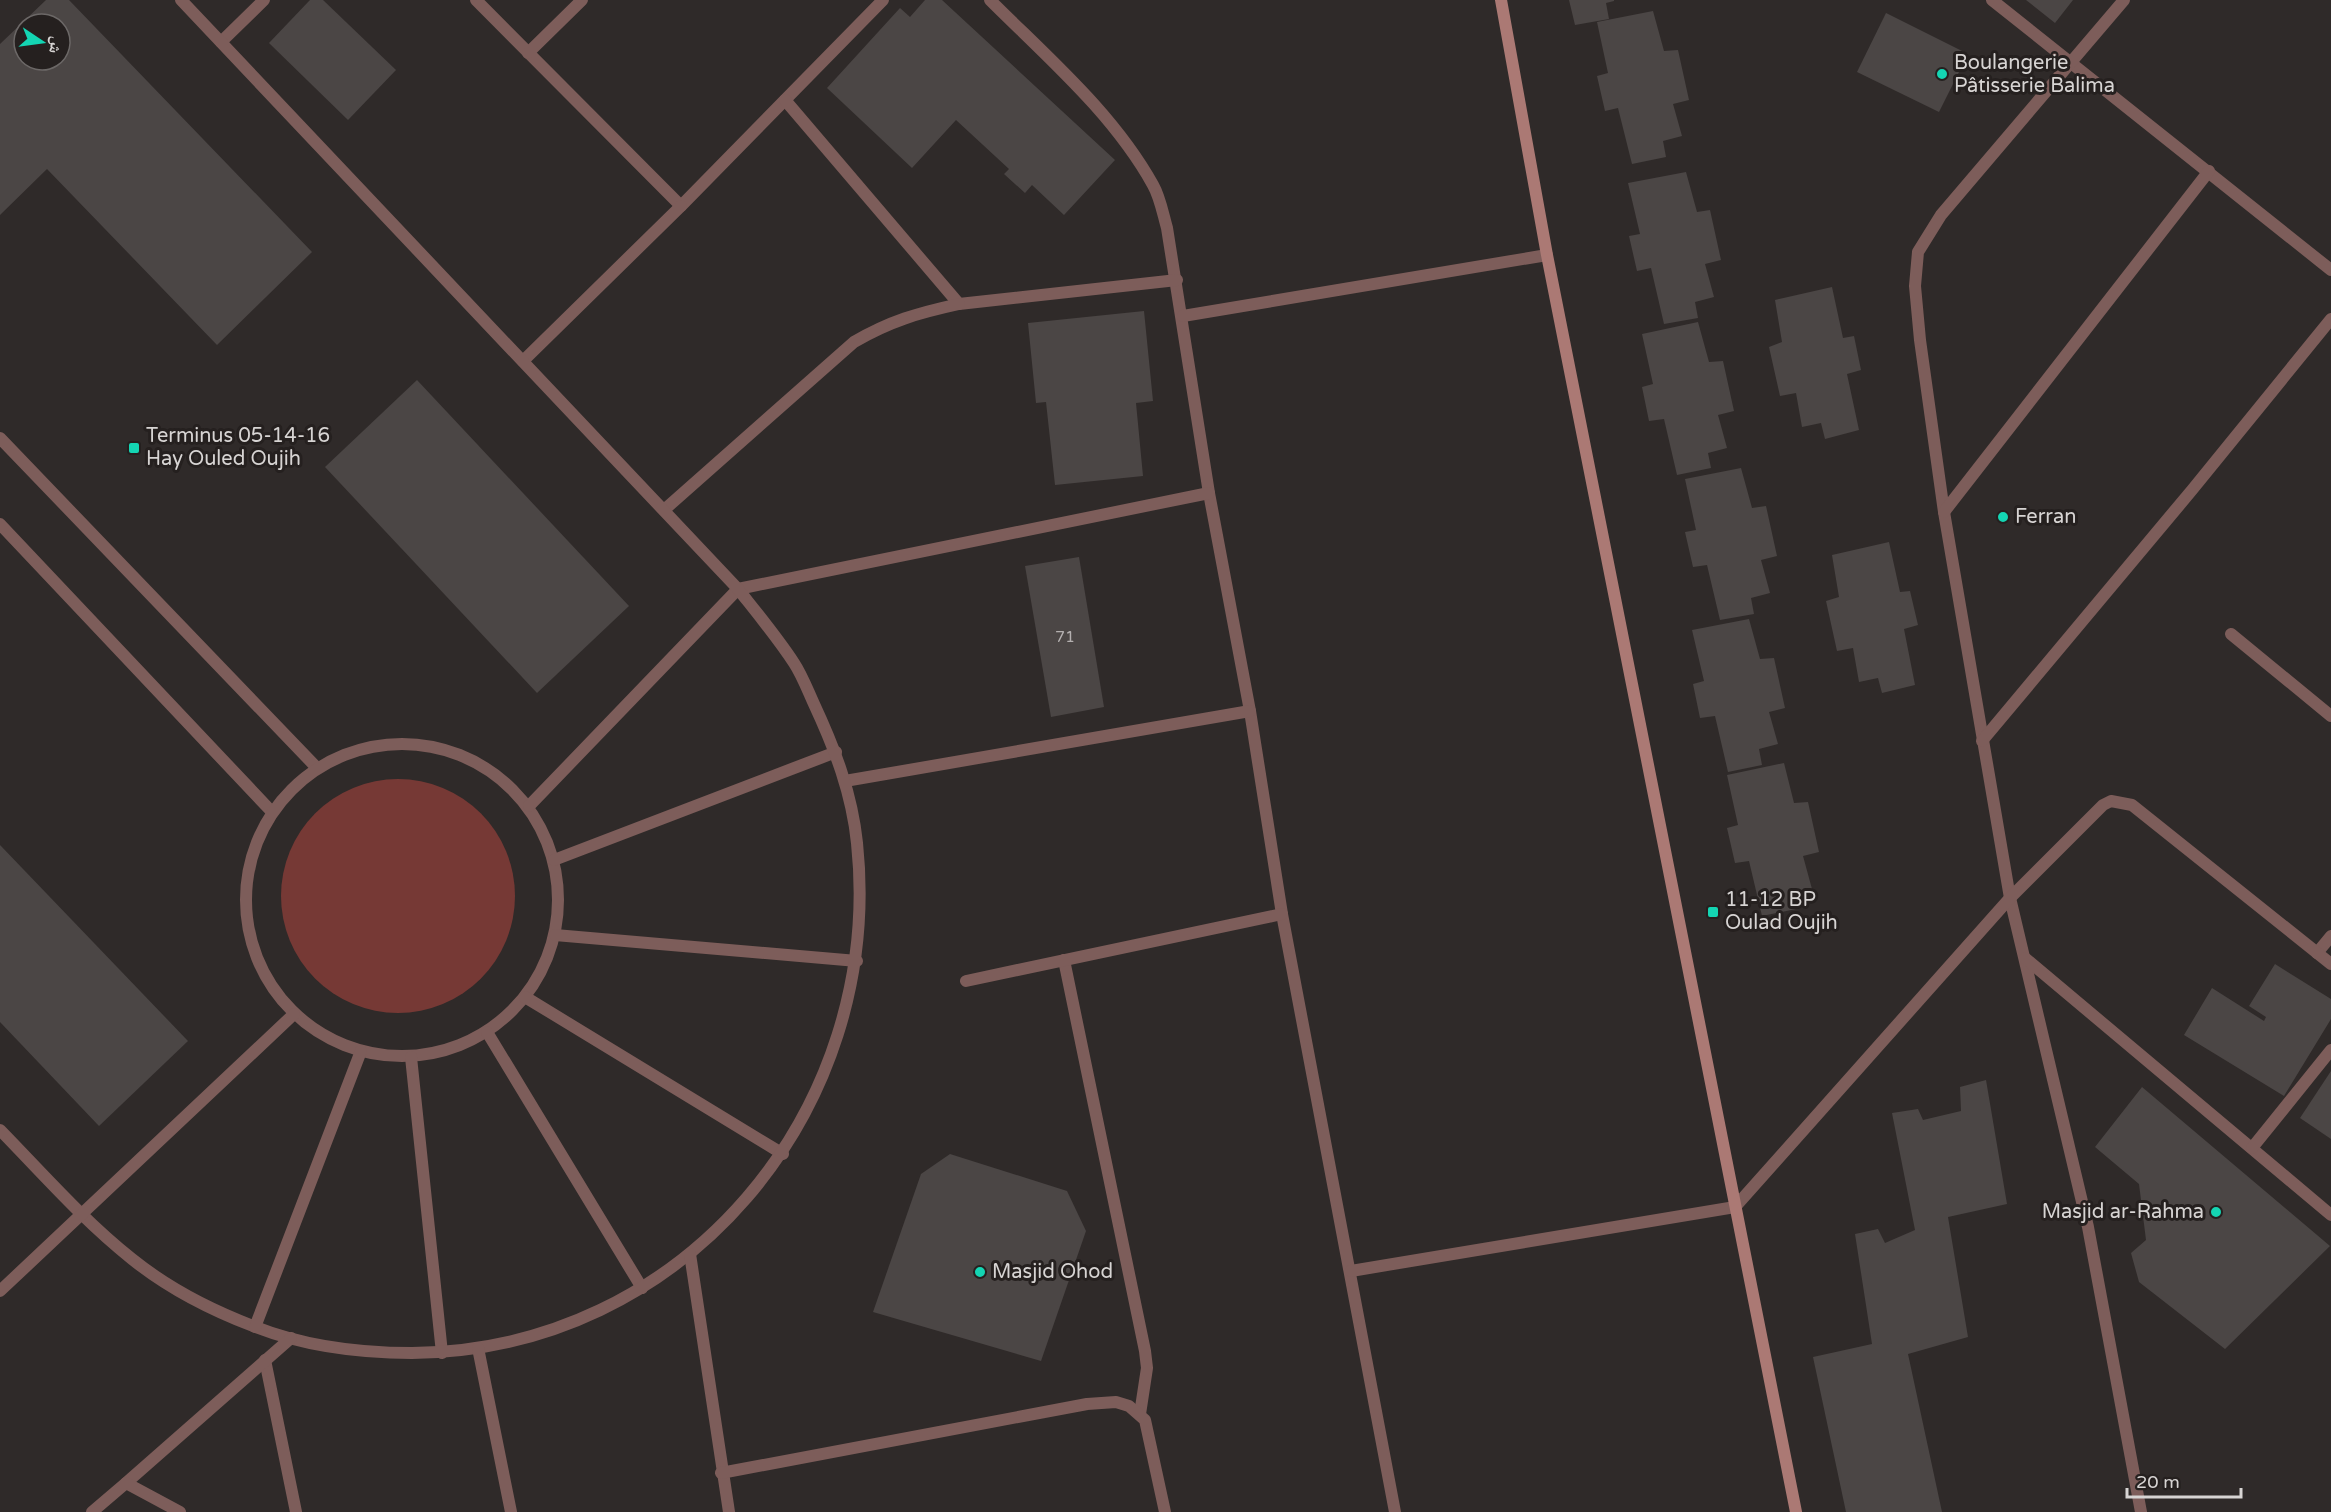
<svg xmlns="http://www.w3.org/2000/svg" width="2331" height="1512" font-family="'Varela Round','Noto Naskh Arabic',sans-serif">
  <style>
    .green { fill: #763935 }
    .building { fill: #4b4645; fill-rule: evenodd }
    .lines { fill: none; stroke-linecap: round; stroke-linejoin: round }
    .street { stroke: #7d5d5a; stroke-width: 12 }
    .secondary { stroke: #ab7974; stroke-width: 12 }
    .poi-dot { fill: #14d5b3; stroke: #25201f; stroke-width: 2 }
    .labels { text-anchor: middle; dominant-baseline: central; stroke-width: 6; stroke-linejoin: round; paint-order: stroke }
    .number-label { font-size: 16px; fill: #b4b0b0 }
    .poi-label { font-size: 20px; fill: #d7d4d3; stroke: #25201f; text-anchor: start }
  </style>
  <rect width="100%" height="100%" fill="#2f2a29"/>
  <!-- green -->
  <circle class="green" cx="398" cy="896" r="117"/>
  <!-- building -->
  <g class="building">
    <path d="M46,0H69L312,252L217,345L47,169L0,215V44ZM24,24H60V60H24Z"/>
    <polygon points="310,0 323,0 396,70 348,120 269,43"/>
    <polygon points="925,0 942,0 1115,160 1064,215 1032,185 1025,193 1004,174 1009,169 956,120 912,168 827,88 900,8 910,17"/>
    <polygon points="1569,0 1614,0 1614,1 1606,3 1609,19 1575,25"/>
    <polygon points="2026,0 2073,0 2055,23"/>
    <polygon points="1653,11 1664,51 1678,50 1689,100 1673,104 1682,136 1663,141 1666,157 1632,164 1618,108 1605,111 1597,76 1608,73 1597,22"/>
    <polygon points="1886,13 1968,54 1939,112 1857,72"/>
    <polygon points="1686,172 1697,212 1710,210 1721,260 1705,264 1714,297 1695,302 1698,318 1664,324 1651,268 1637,271 1629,236 1640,234 1628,183"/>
    <polygon points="1832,287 1843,338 1854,336 1861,370 1847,374 1859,430 1825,439 1821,423 1802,427 1796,393 1780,396 1769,347 1782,342 1775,300"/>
    <polygon points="1144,311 1153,401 1136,403 1143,476 1055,485 1046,402 1036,403 1028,323"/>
    <polygon points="1698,322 1709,362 1723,361 1734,411 1718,415 1727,448 1708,453 1711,468 1677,475 1664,419 1649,421 1642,387 1653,384 1642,334"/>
    <polygon points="417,380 629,606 537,693 325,467"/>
    <polygon points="1741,468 1752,508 1766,506 1777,556 1761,560 1770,593 1751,598 1754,614 1720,620 1707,565 1693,567 1685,532 1696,530 1685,479"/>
    <polygon points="1889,542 1900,592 1910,591 1918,625 1904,629 1915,685 1882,693 1878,678 1859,682 1853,648 1837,651 1826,601 1839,597 1832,555"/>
    <polygon points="1079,557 1104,707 1051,717 1025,566"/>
    <polygon points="1749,619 1760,659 1774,658 1785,708 1769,712 1778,744 1759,749 1762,765 1728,772 1715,716 1700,718 1693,684 1704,681 1692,630"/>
    <polygon points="1784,763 1794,803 1808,802 1819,852 1803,856 1812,889 1793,894 1796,909 1762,916 1749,861 1735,863 1727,828 1738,825 1727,775"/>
    <polygon points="0,845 188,1041 99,1126 0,1022"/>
    <polygon points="2275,964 2331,999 2331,1019 2284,1096 2184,1035 2212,988 2264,1021 2266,1017 2249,1006"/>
    <polygon points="2331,1071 2331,1139 2300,1118"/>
    <polygon points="1986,1080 2007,1204 1948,1217 1968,1337 1908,1354 1942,1512 1846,1512 1813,1357 1872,1344 1855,1234 1878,1229 1885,1243 1915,1230 1892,1113 1918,1109 1923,1120 1961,1111 1960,1087"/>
    <polygon points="2142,1087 2330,1246 2225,1349 2139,1282 2131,1253 2146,1240 2139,1184 2095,1147"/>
    <polygon points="950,1154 1067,1191 1086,1231 1041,1361 873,1312 921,1174"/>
  </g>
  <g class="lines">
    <!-- street -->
    <g class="street">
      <polyline points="476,0 681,206 883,0"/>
      <path d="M990,0C1047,57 1113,113 1153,185C1160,197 1163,214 1167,228L1209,493L1250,711L1282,914L1395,1512"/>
      <polyline points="1992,0 2331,270"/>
      <polyline points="2124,0 1941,215 1918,252 1915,286 1920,340 1944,512 2010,898 2088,1227 2141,1512"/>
      <polyline points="221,42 264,0"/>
      <polyline points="528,53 582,0"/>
      <polyline points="785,100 959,304 1177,280"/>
      <polyline points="1183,316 1547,255"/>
      <polyline points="523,361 681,206"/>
      <polyline points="0,438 317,768"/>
      <path d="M664,510L854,342C890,321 918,313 959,304"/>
      <polyline points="1944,512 2209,171"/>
      <polyline points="0,524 272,812"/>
      <polyline points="2231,634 2331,716"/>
      <polyline points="1982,741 2192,490 2331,319"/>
      <circle cx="402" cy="900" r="156"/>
      <polyline points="845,781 1250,711"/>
      <polyline points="529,806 738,589 1209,493"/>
      <polyline points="554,860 836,752"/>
      <polyline points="555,935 857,961"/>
      <polyline points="2317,953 2331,936"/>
      <polyline points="2025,958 2331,1215"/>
      <polyline points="1064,960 1145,1351 1147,1368 1140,1414"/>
      <polyline points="966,981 1282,914"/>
      <polyline points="525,997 783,1154"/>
      <polyline points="487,1032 642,1288"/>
      <polyline points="411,1057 442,1353"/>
      <path d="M0,1130C43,1174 84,1221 132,1259C168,1288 211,1310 253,1326C303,1346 359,1353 412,1353C684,1351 885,1110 857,843C852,794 835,749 814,704C808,691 802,675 794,663C777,637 757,613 738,589L181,0"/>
      <polyline points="2252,1148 2331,1050"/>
      <polyline points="690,1254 729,1512"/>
      <polyline points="1351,1271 1735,1207 2010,898 2103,805 2111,801 2132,805 2331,964"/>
      <polyline points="0,1291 294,1014"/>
      <polyline points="255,1327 361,1051"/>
      <polyline points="478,1348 511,1512"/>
      <polyline points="265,1360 296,1512"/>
      <polyline points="721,1473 1087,1404 1116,1402 1129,1406 1145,1420 1165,1512"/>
      <polyline points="126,1483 291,1338"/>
      <polyline points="92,1512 126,1483 180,1512"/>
    </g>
    <!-- secondary -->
    <polyline class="secondary" points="1501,0 1547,255 1796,1512"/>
  </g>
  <!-- markers -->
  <g class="poi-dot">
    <circle cx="1942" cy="74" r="6"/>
    <rect x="128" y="442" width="12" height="12" rx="3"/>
    <circle cx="2003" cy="517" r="6"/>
    <rect x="1707" y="906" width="12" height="12" rx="3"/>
    <circle cx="2216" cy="1212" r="6"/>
    <circle cx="980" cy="1272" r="6"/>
  </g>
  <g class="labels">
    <!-- number labels -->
    <g class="number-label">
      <text x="1065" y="637">71</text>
    </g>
    <!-- poi labels -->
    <g class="poi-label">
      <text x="1954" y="63">Boulangerie<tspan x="1954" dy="23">Pâtisserie Balima</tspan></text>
      <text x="146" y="436">Terminus 05-14-16<tspan x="146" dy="23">Hay Ouled Oujih</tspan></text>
      <text x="2015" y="517">Ferran</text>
      <text x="1725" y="900">11-12 BP<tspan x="1725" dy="23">Oulad Oujih</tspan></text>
      <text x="2204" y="1212" text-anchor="end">Masjid ar-Rahma</text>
      <text x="992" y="1272">Masjid Ohod</text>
    </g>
  </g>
  <!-- north arrow -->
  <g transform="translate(42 42) rotate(103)"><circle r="28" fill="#25201f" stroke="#6c6867" stroke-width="1.5"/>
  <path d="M0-4.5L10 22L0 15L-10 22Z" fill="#14d5b3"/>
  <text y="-9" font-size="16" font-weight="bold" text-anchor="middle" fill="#d7d4d3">ش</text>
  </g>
  <!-- scale -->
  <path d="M2127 1488v9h114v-9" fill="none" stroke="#d7d4d3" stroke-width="3"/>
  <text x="2136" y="1488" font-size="18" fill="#d7d4d3" stroke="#25201f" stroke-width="4.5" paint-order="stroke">20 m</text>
</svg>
